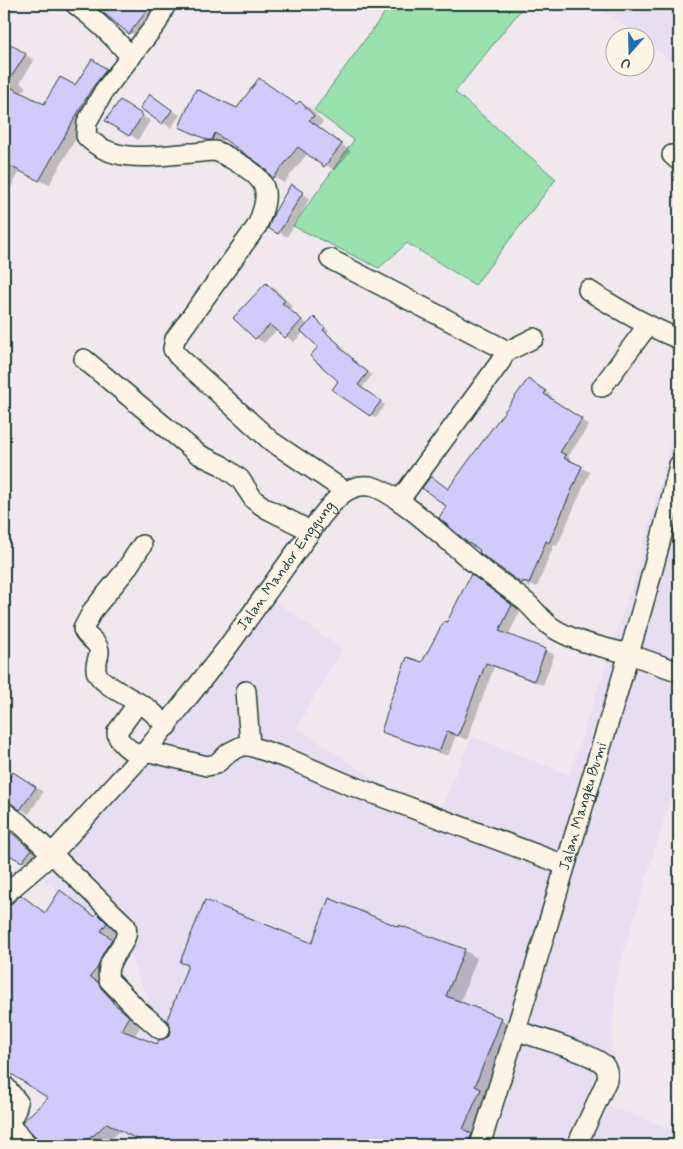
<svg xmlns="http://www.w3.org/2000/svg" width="683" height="1149" font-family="Mynerve,sans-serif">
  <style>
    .built { fill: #e7dff1 }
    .green { fill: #99e2b0; stroke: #5c9072 }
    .shadow { fill: #0003 }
    .building { fill: #d3cafc; stroke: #1f3d34 }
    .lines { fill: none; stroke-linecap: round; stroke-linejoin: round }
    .minor-casing { stroke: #1f3d34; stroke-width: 22 }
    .minor { stroke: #fcf5e5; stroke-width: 19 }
    .labels { text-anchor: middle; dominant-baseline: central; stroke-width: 5; stroke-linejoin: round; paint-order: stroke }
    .street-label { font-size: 15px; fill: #1f3d34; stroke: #fcf5e5 }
  </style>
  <rect width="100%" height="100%" fill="#f0e8ec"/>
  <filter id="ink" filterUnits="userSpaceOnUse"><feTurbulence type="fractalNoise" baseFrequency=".02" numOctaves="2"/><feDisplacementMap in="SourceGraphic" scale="10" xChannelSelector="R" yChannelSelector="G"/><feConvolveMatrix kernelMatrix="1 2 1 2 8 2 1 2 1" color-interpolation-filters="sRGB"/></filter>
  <g filter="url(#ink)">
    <!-- built -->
    <g class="built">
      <polygon points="594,4 679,4 679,68 646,42 646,38 639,37"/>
      <polygon points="679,409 679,771 616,977 608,1106 677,1131 672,1145 75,1145 88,1135 123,1091 148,998 121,937 44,880 271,598 342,649 297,727 436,820 472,736 569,775 637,570"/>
    </g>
    <!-- green -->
    <polygon class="green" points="391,4 519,4 523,7 455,92 556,179 475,285 407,243 379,268 293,226 354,140 314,110"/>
    <!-- shadow -->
    <g class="shadow">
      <polygon points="105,4 170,4 142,40 130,32 101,9"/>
      <polygon points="5,42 34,60 20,83 26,87 21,94 44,106 76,87 102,66 115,75 102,93 49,185 20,171 11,187 4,182 4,108 6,104 4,103"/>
      <polygon points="260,79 297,105 300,102 310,108 323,122 318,127 351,151 335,171 308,153 284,183 274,177 262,164 224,139 222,145 219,145 190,132 238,110"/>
      <polygon points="158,101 180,115 171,128 142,108"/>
      <polygon points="128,106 150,121 138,140 107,120"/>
      <polygon points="291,186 310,198 287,237 270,227"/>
      <polygon points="267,284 275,289 292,306 290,309 308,325 318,321 329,331 327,333 344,348 342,350 357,362 356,363 372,375 362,388 385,405 376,418 334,389 339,381 320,347 304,332 294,342 277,330 264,343 256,338 235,318"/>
      <polygon points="536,385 553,397 551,400 589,425 568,457 573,461 572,463 590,472 557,546 554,545 537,587 531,585 530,588 482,553 482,549 448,506 439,482 449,490"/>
      <polygon points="480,581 520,611 508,636 545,650 554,655 543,685 494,667 467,740 456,735 448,756 391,736 382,731 447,624"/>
      <polygon points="4,775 10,779 22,778 43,792 29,814 14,805 7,806 4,809"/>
      <polygon points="4,825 24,841 38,855 30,865 4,851"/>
      <polygon points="60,892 96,917 97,915 110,922 120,932 113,940 125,948 111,975 126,1009 125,1011 141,1025 134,1037 158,1046 313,944 399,929 464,950 477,958 460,1003 501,1019 515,1027 483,1145 149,1145 121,1130 105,1145 40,1145 50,1098 4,1067 4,907 12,905 21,897 47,913"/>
    </g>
    <!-- building -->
    <g class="building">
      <polygon points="93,4 152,4 129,34"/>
      <polygon points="4,40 26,54 6,85 44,104 60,77 75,85 92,59 107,69 92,88 39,181 4,163"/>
      <polygon points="259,78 296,104 300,101 314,116 309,120 342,144 324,167 298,147 273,178 261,165 215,133 212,140 208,140 179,127 196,89 237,108"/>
      <polygon points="150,94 172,110 162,124 140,108"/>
      <polygon points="120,100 143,115 129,136 105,121"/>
      <polygon points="291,184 303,192 278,234 268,228 274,213"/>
      <polygon points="266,283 285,301 282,303 302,320 285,338 270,325 255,339 233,318"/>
      <polygon points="314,317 325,328 323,330 340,345 339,347 353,359 352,360 368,372 358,385 381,401 370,416 332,390 338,381 310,356 318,347 301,331"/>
      <polygon points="528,379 546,391 544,394 582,419 560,452 566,455 564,458 582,466 549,543 546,541 529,584 523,581 522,584 481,554 479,552 480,550 467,542 439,518 446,506 422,488 431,476 448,489"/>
      <polygon points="471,574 512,605 499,631 546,649 534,681 486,663 458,736 447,731 439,752 381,732 389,707 388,707 407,657 422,662 444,621 447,622"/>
      <polygon points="13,772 36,787 20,810 11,803 4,801 4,786"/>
      <polygon points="4,826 31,850 22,862 4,852"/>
      <polygon points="60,890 94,916 97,913 107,923 101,931 112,939 103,953 98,967 90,977 98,982 101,988 113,1001 112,1002 129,1016 121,1030 157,1044 159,1040 168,1037 171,1032 170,1025 167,1020 188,965 180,962 205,900 312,943 329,898 399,927 399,925 465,949 446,996 502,1018 475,1086 481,1089 463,1129 472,1134 466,1145 147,1145 107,1123 93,1136 92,1135 81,1145 39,1145 36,1137 22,1122 48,1098 4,1069 4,906 11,904 21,895 45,913"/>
    </g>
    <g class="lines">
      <defs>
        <g id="minor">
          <path d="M75,4C96,20 114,37 131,57"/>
          <path d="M166,4L157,23L104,91L87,122L86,136C113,165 156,156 191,153C199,153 207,151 214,151C221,152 229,158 235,161C268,180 272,190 257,226L175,339L173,349L178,356L271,441L345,491"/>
          <polyline points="672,155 679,161"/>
          <polyline points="330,259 500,347 504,353"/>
          <path d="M588,290C617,309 647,326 679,339"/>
          <polyline points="84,359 198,454 221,465 240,479 254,500 267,509 301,526 308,534"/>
          <polyline points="602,387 648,325"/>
          <polyline points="399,501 501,361 504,353 534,338"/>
          <path d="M142,545L125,571L93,610L83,629C86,638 97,640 99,650C100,656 95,663 96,669C96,683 136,700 147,708C154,713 160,720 167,726"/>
          <polyline points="246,691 250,746"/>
          <path d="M138,703L117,732C117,743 132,751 140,757"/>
          <polyline points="146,751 207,766 216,764 230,752 242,746 250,746 289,759 347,784 565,865"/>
          <path d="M4,812L23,826L126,926C131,946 103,957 109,980L138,1010L160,1029"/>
          <path id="s1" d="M4,895L52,854L146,751L227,648L321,517C334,501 347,483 370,486C395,490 452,545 474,563C491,576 509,588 526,602C534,609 541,619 550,626C573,642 603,647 629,654C646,660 663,666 679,672"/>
          <path d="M517,1031C533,1036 594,1054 604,1065C608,1070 608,1075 607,1080L577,1145"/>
          <polyline points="4,1085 18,1102 16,1110 10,1121 13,1129 28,1145"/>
          <path id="s2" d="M480,1145C515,1036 547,927 580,817C615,700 652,584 679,465"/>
        </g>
      </defs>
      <!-- minor casing -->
      <use href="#minor" class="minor-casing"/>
      <!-- minor -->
      <use href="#minor" class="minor"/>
    </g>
  </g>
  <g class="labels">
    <!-- street labels -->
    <g class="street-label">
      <text stroke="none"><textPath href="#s1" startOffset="435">Jalan Mandor Enggung</textPath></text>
      <text stroke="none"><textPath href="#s2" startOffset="354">Jalan Mangku Bumi</textPath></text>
    </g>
  </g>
  <!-- margin -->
  <rect width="683" height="1149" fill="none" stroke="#fcf5e5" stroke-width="20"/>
  <rect x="10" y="10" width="663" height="1129" fill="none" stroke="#1f3d34" stroke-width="2" filter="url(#ink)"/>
  <!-- north arrow -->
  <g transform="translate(630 52) rotate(200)"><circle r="24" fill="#fcf5e5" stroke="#a4ab9e"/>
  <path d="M0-4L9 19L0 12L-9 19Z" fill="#1f6fb2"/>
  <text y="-8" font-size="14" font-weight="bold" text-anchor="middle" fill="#1f3d34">U</text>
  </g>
</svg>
